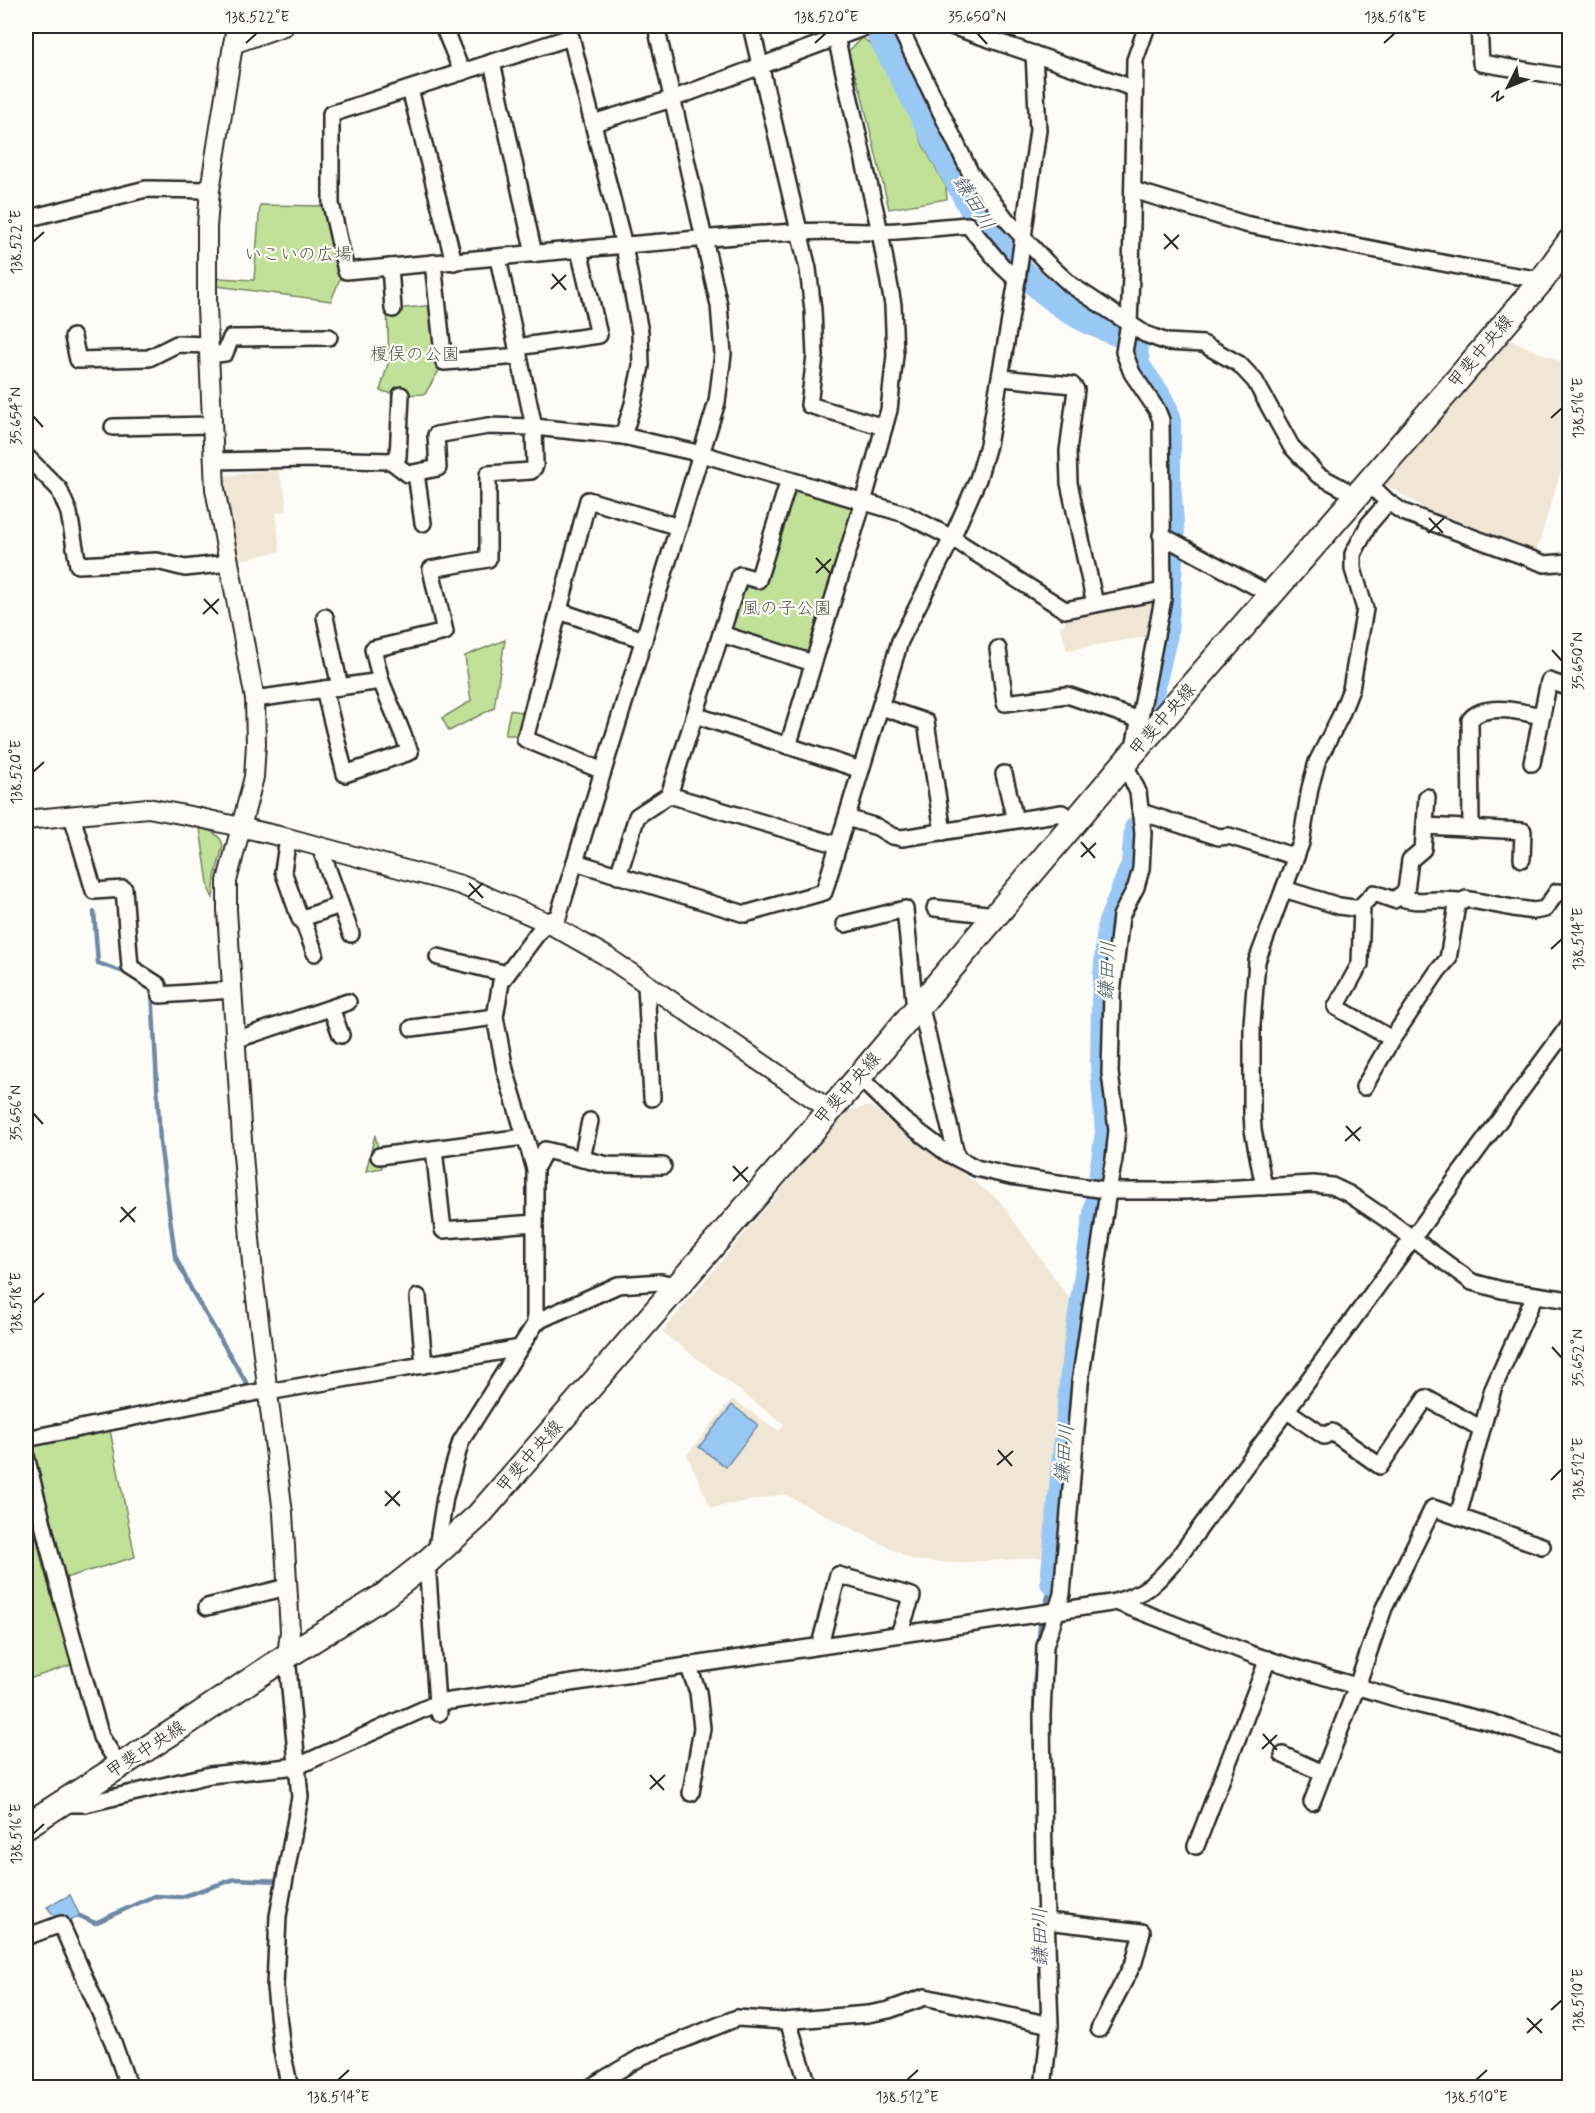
<svg xmlns="http://www.w3.org/2000/svg" width="1595" height="2113" font-family="Mynerve,'Klee One',sans-serif">
  <style>
    .built { fill: #f0e6d5 }
    .green { fill: #c1e199; stroke: #768662; stroke-width: 1.5 }
    .water { fill: #9ac8f4; stroke: #6e89a4; stroke-width: 1.5 }
    .lines { fill: none; stroke-linecap: round; stroke-linejoin: round }
    .stream { stroke: #6e89a4; stroke-width: 4.5 }
    .river { stroke: #9ac8f4; stroke-width: 26 }
    .minor-casing { stroke: #2b2b2b; stroke-width: 20 }
    .tertiary-casing { stroke: #2b2b2b; stroke-width: 22 }
    .primary-casing { stroke: #2b2b2b; stroke-width: 28 }
    .minor { stroke: #fdfcf7; stroke-width: 15 }
    .tertiary { stroke: #fdfcf7; stroke-width: 18 }
    .primary { stroke: #fdfcf7; stroke-width: 24 }
    .ticks { fill: none; stroke: #2b2b2b; stroke-width: 2 }
    .labels { text-anchor: middle; dominant-baseline: central; stroke-width: 4.5; stroke-linejoin: round; paint-order: stroke }
    .park-label { font-size: 18px; fill: #505846; stroke: #fdfcf7 }
    .street-label { font-size: 18px; fill: #2b2b2b; stroke: #fdfcf7 }
    .water-label { font-size: 20px; font-style: italic; fill: #4c5a67; stroke: #fdfcf7 }
    .neatline { fill: none; stroke: #2b2b2b; stroke-width: 2 }
    .ticks-label { font-size: 15px; text-anchor: middle; fill: #2b2b2b }
  </style>
  <rect width="100%" height="100%" fill="#fdfcf7"/>
  <filter id="ink" filterUnits="userSpaceOnUse"><feTurbulence type="fractalNoise" baseFrequency=".0167" numOctaves="2"/><feDisplacementMap in="SourceGraphic" scale="12" xChannelSelector="R" yChannelSelector="G"/><feConvolveMatrix kernelMatrix="1 2 1 2 8 2 1 2 1" color-interpolation-filters="sRGB"/></filter>
  <g filter="url(#ink)">
    <!-- built -->
    <g class="built">
      <polygon points="1500,336 1569,365 1569,444 1534,560 1442,519 1380,481"/>
      <polygon points="277,468 285,493 287,510 276,513 280,551 229,563 221,477"/>
      <polygon points="1163,591 1151,636 1067,650 1060,627 1065,623 1065,610"/>
      <polygon points="870,1106 999,1200 1078,1311 1048,1557 952,1563 913,1560 784,1494 711,1508 687,1455 732,1399 779,1431 784,1424 662,1332 847,1111"/>
    </g>
    <!-- green -->
    <g class="green">
      <polygon points="863,38 878,50 900,91 923,145 946,187 947,199 889,209 861,92 847,52"/>
      <polygon points="260,205 328,206 343,271 331,301 217,286 219,278 254,280"/>
      <polygon points="434,305 444,362 425,394 401,395 380,391 389,360 387,310"/>
      <polygon points="791,483 860,504 813,656 726,636 743,582 759,582"/>
      <polygon points="505,640 494,708 449,731 442,718 471,701 465,656"/>
      <polygon points="510,710 531,714 524,735 505,735"/>
      <path d="M200,828C210,830 221,834 223,846L215,877L213,898L209,890Z"/>
      <polygon points="375,1135 382,1168 366,1171"/>
      <polygon points="110,1430 135,1557 65,1578 28,1445"/>
      <polygon points="26,1491 43,1567 74,1664 26,1680"/>
    </g>
    <!-- water -->
    <g class="water">
      <polygon points="732,1405 758,1425 726,1467 699,1447"/>
      <polygon points="70,1895 80,1916 61,1924 47,1907"/>
    </g>
    <g class="lines">
      <!-- stream -->
      <g class="stream">
        <polyline points="94,912 98,963 129,974"/>
        <polyline points="152,989 160,1142 175,1256 191,1289 247,1384"/>
        <polyline points="1044,1609 1053,1582"/>
        <polyline points="1041,1617 1034,1687 1037,1867 1042,2016"/>
        <polyline points="80,1916 95,1923 154,1896 181,1897 235,1879 281,1881"/>
      </g>
      <!-- river -->
      <g class="river">
        <path d="M875,26L973,211C999,250 1031,285 1070,311C1085,321 1104,328 1121,335"/>
        <polyline points="1134,345 1138,367 1157,394 1165,409 1168,422 1168,484 1172,535 1165,634 1152,689 1149,724"/>
        <polyline points="1053,1582 1074,1362 1108,1132 1103,1066 1104,1000 1110,925 1134,864 1137,829"/>
      </g>
      <defs>
        <g id="minor">
          <polyline points="443,26 462,72"/>
          <polyline points="751,26 808,269 813,310 815,356 809,405 884,427"/>
          <polyline points="899,26 970,172 1006,219 1047,263 1071,285 1145,334 1167,342 1203,344 1239,364 1255,381 1291,446 1318,475 1357,496"/>
          <polyline points="951,26 1133,88"/>
          <polyline points="1479,26 1481,63 1566,77"/>
          <polyline points="492,62 534,254"/>
          <polyline points="410,89 454,262"/>
          <polyline points="593,123 672,99 868,26"/>
          <polyline points="1133,190 1245,224 1463,267 1542,280"/>
          <polyline points="26,219 146,189 210,190"/>
          <polyline points="433,263 444,362 519,356"/>
          <polyline points="390,267 393,309"/>
          <polyline points="73,337 78,360 149,358 177,344 208,345"/>
          <polyline points="517,347 599,335 579,250"/>
          <polyline points="209,355 225,353 231,338 329,337"/>
          <polyline points="1002,378 1072,385 1076,390 1068,451 1069,483 1095,604"/>
          <polyline points="113,427 211,425"/>
          <path d="M623,436L633,404L641,366L640,332L624,246L571,37L331,114V204L346,271C496,258 646,241 795,232C823,230 850,232 877,232C908,231 938,227 968,225L1002,266L1017,280"/>
          <polyline points="26,456 59,489 69,513 78,565 157,561 185,568 229,563"/>
          <polyline points="213,461 309,459 391,461 408,474 438,468 436,435 488,426 534,427 623,436 702,454 905,514 952,538 1065,610 1163,591"/>
          <polyline points="391,461 398,457 401,395"/>
          <polyline points="416,473 423,523"/>
          <polyline points="1367,482 1388,502 1403,512 1545,564 1570,562"/>
          <polyline points="1161,535 1271,595"/>
          <polyline points="559,611 644,640"/>
          <polyline points="325,617 340,687"/>
          <polyline points="721,634 813,663"/>
          <polyline points="998,649 1005,703 1067,695 1140,720"/>
          <polyline points="324,689 345,774 410,752 381,681 373,649 445,632 431,569 488,559 488,474 531,471 535,466 534,427 498,258"/>
          <polyline points="255,699 381,681"/>
          <polyline points="881,707 926,722 943,832"/>
          <polyline points="695,715 861,770"/>
          <polyline points="788,746 863,502 889,410 895,355 893,305 880,232 836,37"/>
          <polyline points="1134,748 1163,599 1161,420 1157,410 1132,373 1124,352 1129,323 1131,276 1135,60 1147,26"/>
          <polyline points="1532,763 1549,681 1570,688"/>
          <polyline points="603,771 525,739 588,500 679,527"/>
          <polyline points="1004,774 1015,820"/>
          <polyline points="669,795 838,845"/>
          <polyline points="1141,812 1219,837 1229,836 1296,857"/>
          <polyline points="72,816 94,891 124,889 130,967 158,985 160,995 232,990"/>
          <polyline points="847,818 877,827 892,836 902,838 1062,813 1075,822"/>
          <polyline points="1425,826 1523,831 1522,859"/>
          <path d="M1471,829L1470,720C1484,702 1522,712 1542,716"/>
          <polyline points="288,838 283,871 300,919 340,905"/>
          <polyline points="320,847 351,934"/>
          <polyline points="575,862 745,914 824,892 900,641 952,538 978,479 988,445 1017,280 1038,130 1034,54"/>
          <polyline points="618,876 637,816 669,795 740,575 758,580 789,480"/>
          <polyline points="1284,889 1339,906 1361,909"/>
          <path d="M1399,897C1414,903 1423,900 1438,900C1446,900 1455,901 1463,901"/>
          <polyline points="935,908 995,915"/>
          <polyline points="302,918 315,953"/>
          <polyline points="845,924 905,909 915,1009"/>
          <polyline points="438,957 507,974"/>
          <polyline points="646,984 652,1098"/>
          <polyline points="920,1004 957,1158"/>
          <polyline points="331,1008 341,1035"/>
          <polyline points="412,1028 495,1017"/>
          <polyline points="1392,1039 1336,1007 1360,964 1362,905 1374,893 1394,900 1406,891 1410,860 1423,849 1427,797"/>
          <polyline points="235,1040 348,1002"/>
          <polyline points="859,1077 903,1120 947,1153 976,1168 1010,1176 1112,1191 1185,1191 1313,1184 1332,1186 1349,1194 1389,1221 1472,1282 1502,1290 1570,1300"/>
          <polyline points="1364,1087 1392,1039 1437,972 1448,959 1457,905 1466,899 1513,908 1534,911 1545,909 1557,892 1570,893"/>
          <polyline points="434,1149 443,1230 535,1223"/>
          <polyline points="379,1156 524,1137"/>
          <polyline points="582,1159 590,1121"/>
          <polyline points="535,1169 545,1150 608,1165 663,1166"/>
          <polyline points="1264,1187 1253,1130 1252,1112 1252,1024 1257,961 1301,843 1310,788 1317,762 1340,717 1351,689 1365,609 1353,569 1353,554 1369,524 1388,502"/>
          <polyline points="418,1297 424,1365"/>
          <polyline points="535,1324 542,1319 618,1285 661,1282 678,1286"/>
          <polyline points="1286,1410 1324,1436 1332,1432 1380,1466 1426,1398 1482,1429"/>
          <polyline points="26,1439 258,1392 268,1392 520,1348"/>
          <polyline points="26,1456 62,1600 101,1737 120,1766"/>
          <polyline points="1458,1516 1493,1389 1535,1295"/>
          <polyline points="436,1554 445,1497 461,1441 535,1324 535,1169 505,1070 495,1017 501,982 546,922 558,917 717,402 723,354 719,305 656,26"/>
          <polyline points="427,1562 437,1703 439,1713"/>
          <polyline points="1116,1602 1256,1656 1412,1703 1491,1722 1570,1748"/>
          <polyline points="207,1607 287,1587"/>
          <polyline points="820,1645 838,1575 912,1596 899,1634"/>
          <polyline points="287,1656 300,1797 278,1916 275,1987 282,2051 290,2088"/>
          <polyline points="688,1665 698,1692 702,1728 691,1793"/>
          <polyline points="1283,1755 1323,1773"/>
          <polyline points="1312,1802 1357,1686 1384,1608 1433,1508 1542,1546"/>
          <path d="M63,1804H85L210,1775L298,1766L437,1703L1111,1603C1145,1595 1158,1582 1180,1555L1570,1024"/>
          <polyline points="1196,1846 1268,1659"/>
          <polyline points="1046,1921 1142,1932 1134,1962 1099,2029"/>
          <polyline points="26,1937 61,1924 113,2042 129,2088"/>
          <polyline points="788,2021 809,2088"/>
          <polyline points="589,2088 643,2056 737,2018 784,2021 868,2014 889,2010 925,1997 1050,2025"/>
          <polyline points="1043,2088 1050,2025 1044,1863 1042,1715 1045,1646 1062,1594 1080,1383 1108,1191 1114,1159 1117,1130 1110,1073 1111,1034 1112,994 1121,916 1136,887 1141,869 1143,833 1138,792 1125,764"/>
        </g>
        <g id="tertiary">
          <polyline points="236,26 210,190 207,227 207,307 215,489 255,699 256,744 254,777 227,881 227,910 243,1155 253,1274 283,1513 290,1631 287,1656"/>
          <polyline points="233,44 284,26"/>
          <polyline points="26,820 148,808 196,817 288,838 461,885 546,922 606,956 830,1110"/>
        </g>
        <polyline id="primary" points="26,1826 182,1726 287,1656 385,1595 427,1562 478,1516 859,1077 1133,753 1447,392 1542,280 1570,241"/>
      </defs>
      <!-- minor casing -->
      <use href="#minor" class="minor-casing"/>
      <!-- tertiary casing -->
      <use href="#tertiary" class="tertiary-casing"/>
      <!-- primary casing -->
      <use href="#primary" class="primary-casing"/>
      <!-- minor -->
      <use href="#minor" class="minor"/>
      <!-- tertiary -->
      <use href="#tertiary" class="tertiary"/>
      <!-- primary -->
      <use href="#primary" class="primary"/>
    </g>
  </g>
  <!-- ticks -->
  <path class="ticks" d="M977,33L987,44M246,43L257,33M815,43L826,33M1384,43L1395,33M1164,234L1178,249M33,242L44,232M1164,249L1179,235M552,274L566,290M551,289L566,275M33,416L43,427M1551,418L1562,408M1429,518L1443,533M1428,533L1444,518M816,558L831,574M816,573L831,559M204,599L218,614M203,614L219,599M1552,650L1562,661M33,772L44,762M1081,842L1095,858M1081,857L1096,843M469,883L483,898M468,897L483,883M1551,949L1562,939M33,1113L43,1124M1346,1126L1360,1141M1345,1141L1361,1127M733,1166L748,1182M733,1181L748,1167M121,1207L135,1222M120,1222L136,1207M33,1303L44,1293M1552,1347L1562,1358M998,1450L1012,1466M997,1465L1013,1451M1551,1480L1562,1469M385,1491L400,1506M385,1506L400,1491M1263,1734L1277,1750M1262,1749L1277,1735M650,1775L664,1790M650,1789L665,1775M33,1834L44,1824M1551,2010L1562,2000M1527,2018L1542,2033M1527,2033L1542,2019M338,2080L349,2070M907,2080L918,2070M1476,2080L1487,2070"/>
  <g class="labels">
    <!-- park labels -->
    <g class="park-label">
      <text x="298" y="255">いこいの広場</text>
      <text x="415" y="355">榎俣の公園</text>
      <text x="787" y="609">風の子公園</text>
    </g>
    <!-- street labels -->
    <g class="street-label">
      <text transform="translate(1481 352) rotate(-50)">甲斐中央線</text>
      <text transform="translate(1163 720) rotate(-49)">甲斐中央線</text>
      <text transform="translate(848 1089) rotate(-49)">甲斐中央線</text>
      <text transform="translate(530 1457) rotate(-49)">甲斐中央線</text>
      <text transform="translate(146 1750) rotate(-33)">甲斐中央線</text>
    </g>
    <!-- water labels -->
    <g class="water-label">
      <text transform="translate(973 203) rotate(59)">鎌田川</text>
      <text transform="translate(1108 971) rotate(-87)">鎌田川</text>
      <text transform="translate(1065 1454) rotate(-85)">鎌田川</text>
      <text transform="translate(1041 1937) rotate(-91)">鎌田川</text>
    </g>
  </g>
  <!-- margin -->
  <rect width="1595" height="2113" fill="none" stroke="#fdfcf7" stroke-width="66"/>
  <!-- north arrow -->
  <g transform="translate(1508 87) rotate(227)" stroke="#fdfcf7" stroke-width="4.5" paint-order="stroke">
  <path d="M0-4.5L10 22L0 15L-10 22Z" fill="#2b2b2b"/>
  <text y="-9" font-size="16" font-weight="bold" text-anchor="middle" fill="#2b2b2b">N</text>
  </g>
  <rect x="33" y="33" width="1529" height="2047" class="neatline"/>
  <g class="ticks-label">
    <text x="257" y="22">138.522°E</text>
    <text x="826" y="22">138.520°E</text>
    <text x="977" y="22">35.650°N</text>
    <text x="1395" y="22">138.518°E</text>
    <text transform="translate(16 242) rotate(-90)" y="5">138.522°E</text>
    <text transform="translate(1578 408) rotate(-90)" y="5">138.516°E</text>
    <text transform="translate(16 416) rotate(-90)" y="5">35.654°N</text>
    <text transform="translate(1578 661) rotate(-90)" y="5">35.650°N</text>
    <text transform="translate(16 772) rotate(-90)" y="5">138.520°E</text>
    <text transform="translate(1578 939) rotate(-90)" y="5">138.514°E</text>
    <text transform="translate(16 1113) rotate(-90)" y="5">35.656°N</text>
    <text transform="translate(16 1303) rotate(-90)" y="5">138.518°E</text>
    <text transform="translate(1578 1358) rotate(-90)" y="5">35.652°N</text>
    <text transform="translate(1578 1469) rotate(-90)" y="5">138.512°E</text>
    <text transform="translate(16 1834) rotate(-90)" y="5">138.516°E</text>
    <text transform="translate(1578 2000) rotate(-90)" y="5">138.510°E</text>
    <text x="338" y="2102">138.514°E</text>
    <text x="907" y="2102">138.512°E</text>
    <text x="1476" y="2102">138.510°E</text>
  </g>
</svg>
